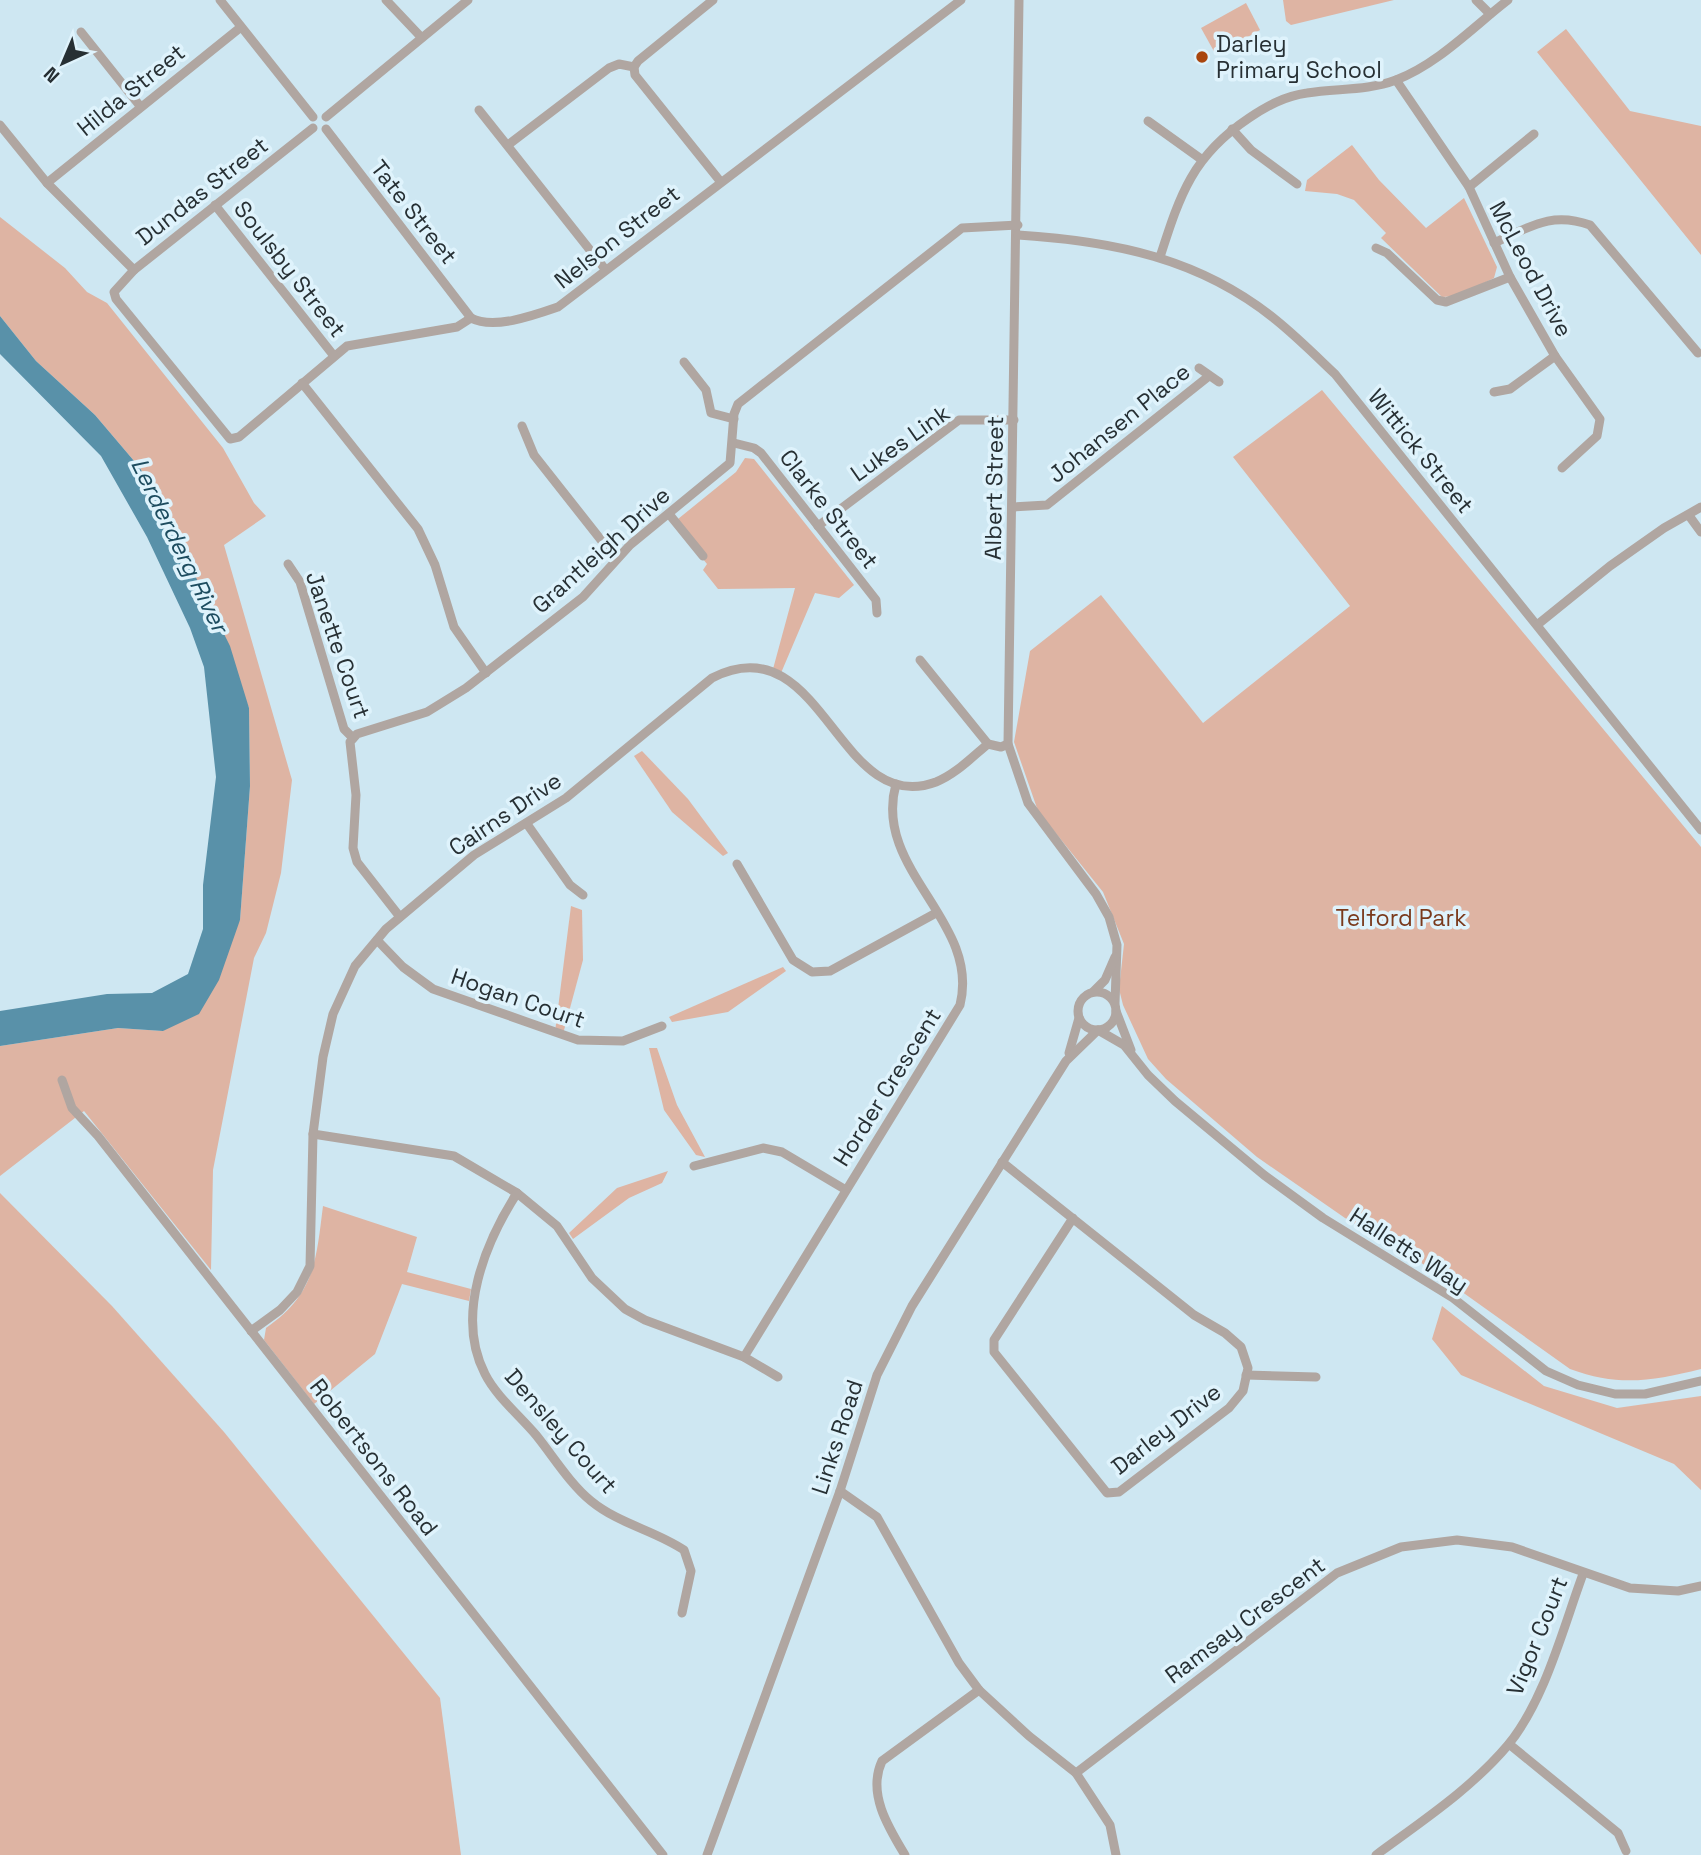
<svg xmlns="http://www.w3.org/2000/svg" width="1701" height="1855" font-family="'Space Grotesk',sans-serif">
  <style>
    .green { fill: #deb4a3 }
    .water { fill: #5991a9 }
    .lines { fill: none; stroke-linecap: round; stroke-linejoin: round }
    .minor { stroke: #b0a6a1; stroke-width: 9 }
    .poi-dot { fill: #a9460e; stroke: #dff3fc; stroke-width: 2.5 }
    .labels { text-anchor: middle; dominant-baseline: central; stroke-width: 7; stroke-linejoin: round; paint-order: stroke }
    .poi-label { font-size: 23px; fill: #273034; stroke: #dff3fc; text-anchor: start }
    .street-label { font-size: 23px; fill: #273034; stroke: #dff3fc }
    .park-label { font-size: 23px; fill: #7a3a1c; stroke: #dff3fc }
    .water-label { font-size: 24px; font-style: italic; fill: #1d4c5f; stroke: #dff3fc }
  </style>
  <rect width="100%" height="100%" fill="#cee7f2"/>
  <!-- green -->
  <g class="green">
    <polygon points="1283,0 1394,0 1291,25 1286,21"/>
    <polygon points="1246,3 1260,30 1216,55 1201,28"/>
    <polygon points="1566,29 1630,111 1701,126 1701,255 1537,52"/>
    <polygon points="1352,145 1379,180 1426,228 1464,198 1497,267 1494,278 1458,296 1442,297 1381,238 1386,233 1354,200 1337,194 1305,191 1307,180"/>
    <polygon points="0,217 65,268 87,292 107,303 223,448 254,503 266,516 224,545 292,780 281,873 266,933 254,958 213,1170 211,1270 84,1111 0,1176 0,1046 118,1028 163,1031 240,920 250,786 249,708 188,564 140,468 95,415 36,361 0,316"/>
    <path d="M1322,390L1701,847V1369C1652,1381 1619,1387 1570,1369L1423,1264L1345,1218L1257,1157L1166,1079L1148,1059L1123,1005L1119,989L1124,944L1103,892L1038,811L1014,742L1030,651L1101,595L1203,723L1350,606L1233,457Z"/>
    <polygon points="745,458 754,459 854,585 839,598 815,593 781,673 773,669 795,588 718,589 703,570 707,564 680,531 678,519 736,472"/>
    <polygon points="642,751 688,799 728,853 723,856 672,812 634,756"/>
    <polygon points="571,906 582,910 583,960 563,1034 555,1032"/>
    <polygon points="783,967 786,971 728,1012 672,1022 669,1017"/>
    <polygon points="649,1048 657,1048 677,1105 705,1157 696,1155 664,1110"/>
    <polygon points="668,1171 662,1183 629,1198 573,1239 569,1233 617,1188"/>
    <polygon points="0,1193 112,1306 224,1432 440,1698 461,1855 0,1855"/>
    <path d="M323,1206L417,1237L407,1272L471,1289L469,1301L402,1284L375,1354L314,1404L264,1340L266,1328C315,1294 316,1261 323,1206Z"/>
    <polygon points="1442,1306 1544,1386 1617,1408 1701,1396 1701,1490 1674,1464 1461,1375 1432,1339"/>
  </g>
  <!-- water -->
  <polygon class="water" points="0,316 36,361 95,415 140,468 161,507 230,646 249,708 250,786 240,920 219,980 199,1014 163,1031 118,1028 0,1046 0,1011 107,994 152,993 188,974 203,929 203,885 216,777 204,667 190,628 147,537 101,456 0,354"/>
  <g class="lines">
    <!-- minor -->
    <g class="minor">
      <polyline points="220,0 313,117"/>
      <polyline points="386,0 421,37"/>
      <polyline points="713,0 638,61 634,67 635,75 720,181"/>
      <polyline points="1019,0 1008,744 1028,803 1096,894 1109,917 1117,945 1115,1003"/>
      <polyline points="1476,0 1490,14"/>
      <polyline points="81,32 140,106"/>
      <polyline points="1396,80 1469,187 1510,277 1555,356 1600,419 1597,436 1562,468"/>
      <polyline points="479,110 605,269"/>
      <polyline points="326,117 468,0"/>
      <polyline points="1148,121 1201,159"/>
      <polyline points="0,125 47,183 134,270"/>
      <path d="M313,128L134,270L114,292L116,299L230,439L239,437L347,346L457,327L471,318C494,330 535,315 558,307L961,0"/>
      <polyline points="326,129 471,318"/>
      <polyline points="1232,129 1251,150 1297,184"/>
      <polyline points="508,145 609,68 619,64 634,67"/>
      <polyline points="47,183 241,27"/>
      <polyline points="1469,187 1534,134"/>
      <polyline points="215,205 334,356"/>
      <path d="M1018,235C1113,241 1200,258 1276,320C1297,337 1316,356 1335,374L1701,830"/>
      <path d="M1494,243C1530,227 1551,211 1590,225L1698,353"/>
      <polyline points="1376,248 1387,253 1437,300 1446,302 1510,277"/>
      <path d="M1160,257C1180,195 1192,156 1249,118C1267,106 1285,96 1307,93C1337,88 1367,91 1396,80C1438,64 1473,27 1508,0"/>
      <polyline points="684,362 706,390 711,413 734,419"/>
      <polyline points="1199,368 1219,382"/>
      <polyline points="302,383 418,529 435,565 454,627 486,673"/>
      <polyline points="1494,392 1510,389 1555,356"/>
      <polyline points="522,426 534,455 616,559"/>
      <polyline points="734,443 754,448 761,453 876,600 877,613"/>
      <polyline points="1013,507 1047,505 1209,376"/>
      <polyline points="669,514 703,556"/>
      <polyline points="1690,517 1701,532"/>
      <polyline points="818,526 959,420 1014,420"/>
      <polyline points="288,564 300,582 344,729 353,738"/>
      <polyline points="1537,625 1610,566 1664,528 1701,507"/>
      <polyline points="920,660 988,744"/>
      <polyline points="527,824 570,885 583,895"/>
      <polyline points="737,864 793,960 812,972 830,971 936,913"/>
      <polyline points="400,917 357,862 353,848 356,795 350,742 357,734 427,712 466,688 583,597 630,545 730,463 734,414 738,404 962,228 1018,225"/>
      <polyline points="377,940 403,967 433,989 578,1040 623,1041 662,1026"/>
      <circle cx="1097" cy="1011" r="19"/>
      <polyline points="1093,992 1105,980 1115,957"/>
      <polyline points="1116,1011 1131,1050"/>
      <polyline points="1098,1030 1124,1045 1148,1075 1175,1101 1264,1175 1323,1218 1453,1298 1546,1371 1578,1385 1615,1394 1645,1394 1701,1381"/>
      <polyline points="1069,1053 1079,1018"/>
      <polyline points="62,1080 72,1108 98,1136 663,1855"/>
      <polyline points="313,1134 454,1156 517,1193 557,1226 592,1278 625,1309 645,1320 744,1357 778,1377"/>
      <polyline points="1002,1162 1194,1315 1225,1333 1241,1347 1248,1368 1243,1391 1229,1408 1119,1492 1107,1493 994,1352 994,1340 1073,1218"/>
      <polyline points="694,1166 763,1148 782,1152 846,1190"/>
      <path d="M517,1193C485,1243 455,1316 485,1374C496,1396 520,1416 536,1435C553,1456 570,1484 591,1501C619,1524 654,1530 684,1550L691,1571L682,1613"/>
      <path d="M251,1331L280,1310L297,1292L310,1266L313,1134L323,1057L333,1014L355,966L386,929L474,855L566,798L712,678C823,621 837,819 936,782C956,774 972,757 988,744L1001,747L1008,744"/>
      <path d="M744,1357L960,1005C981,921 872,870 896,784"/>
      <polyline points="1246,1375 1316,1377"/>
      <polyline points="840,1491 877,1517 959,1663 979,1690 1029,1736 1076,1773 1110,1825 1116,1855"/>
      <polyline points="1509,1744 1618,1833 1626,1851"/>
      <polyline points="1076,1773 1337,1573 1401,1547 1457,1540 1512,1547 1630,1588 1678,1591 1701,1586"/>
      <polyline points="707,1855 840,1491 877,1375 912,1306 1066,1061 1098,1030"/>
      <path d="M905,1855C888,1827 867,1793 882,1761L979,1690"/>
      <path d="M1376,1855C1422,1821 1471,1789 1508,1745C1545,1700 1563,1628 1583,1574"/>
    </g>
  </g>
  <!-- markers -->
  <circle class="poi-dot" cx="1202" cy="57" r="7"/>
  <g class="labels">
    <!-- poi labels -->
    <g class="poi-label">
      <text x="1216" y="44">Darley<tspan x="1216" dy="26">Primary School</tspan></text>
    </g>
    <!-- street labels -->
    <g class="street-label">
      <text transform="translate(131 90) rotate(-39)">Hilda Street</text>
      <text transform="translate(202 191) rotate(-38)">Dundas Street</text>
      <text transform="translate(414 212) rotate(52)">Tate Street</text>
      <text transform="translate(617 237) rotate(-38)">Nelson Street</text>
      <text transform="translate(290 269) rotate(52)">Soulsby Street</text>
      <text transform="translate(1531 269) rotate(62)">McLeod Drive</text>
      <text transform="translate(1119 423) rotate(-39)">Johansen Place</text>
      <text transform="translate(900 443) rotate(-35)">Lukes Link</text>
      <text transform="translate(1421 451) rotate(51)">Wittick Street</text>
      <text transform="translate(994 488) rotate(-89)">Albert Street</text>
      <text transform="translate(829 509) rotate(52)">Clarke Street</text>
      <text transform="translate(601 550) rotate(-42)">Grantleigh Drive</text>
      <text transform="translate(338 645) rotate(71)">Janette Court</text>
      <text transform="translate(505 814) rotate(-34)">Cairns Drive</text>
      <text transform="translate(518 998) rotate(19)">Hogan Court</text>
      <text transform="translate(887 1087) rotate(-58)">Horder Crescent</text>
      <text transform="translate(1409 1250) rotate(33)">Halletts Way</text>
      <text transform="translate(1166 1429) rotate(-38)">Darley Drive</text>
      <text transform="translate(561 1431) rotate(49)">Densley Court</text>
      <text transform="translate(837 1437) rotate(-72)">Links Road</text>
      <text transform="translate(374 1457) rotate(52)">Robertsons Road</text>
      <text transform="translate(1245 1620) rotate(-37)">Ramsay Crescent</text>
      <text transform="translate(1537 1636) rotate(-68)">Vigor Court</text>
    </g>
    <!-- park labels -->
    <g class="park-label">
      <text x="1401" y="918">Telford Park</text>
    </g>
    <!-- water labels -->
    <g class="water-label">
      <text transform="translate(180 545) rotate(64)">Lerderderg River</text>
    </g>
  </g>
  <!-- north arrow -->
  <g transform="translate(63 63) rotate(224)" stroke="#dff3fc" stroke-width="5" paint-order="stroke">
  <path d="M0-5L12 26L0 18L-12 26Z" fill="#273034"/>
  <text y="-10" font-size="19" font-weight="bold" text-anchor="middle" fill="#273034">N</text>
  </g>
</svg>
